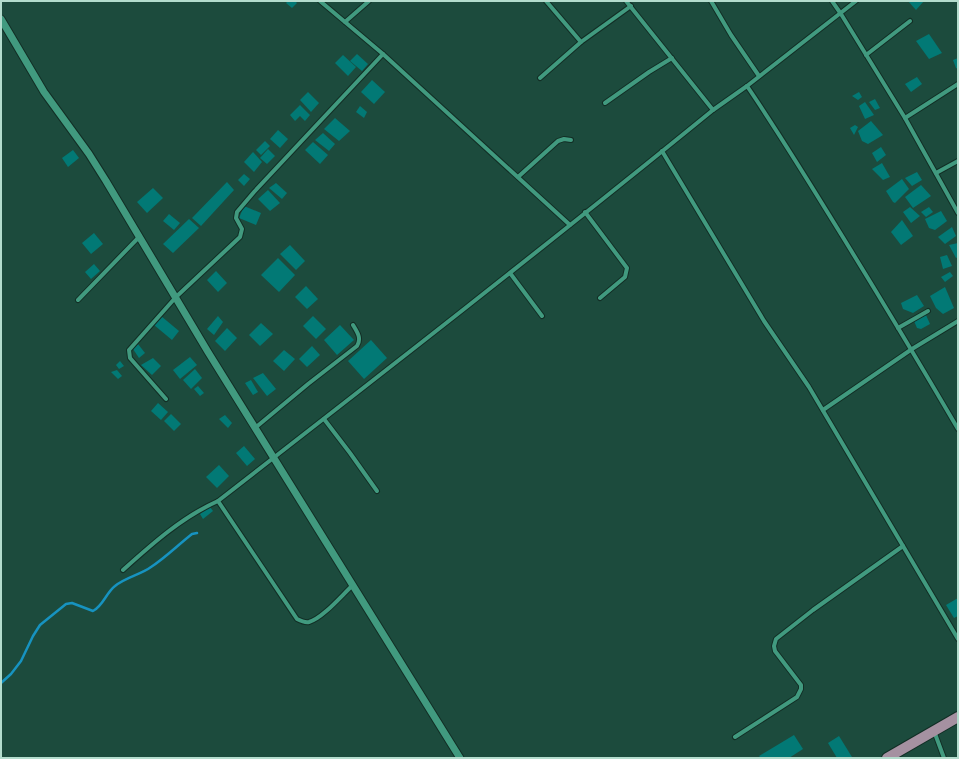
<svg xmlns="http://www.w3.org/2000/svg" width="959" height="759" font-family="'DejaVu Sans',sans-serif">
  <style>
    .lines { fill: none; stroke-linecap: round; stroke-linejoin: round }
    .stream { stroke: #1793c0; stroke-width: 2.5 }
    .building { fill: #027975 }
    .minor-casing { stroke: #122e25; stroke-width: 6 }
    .tertiary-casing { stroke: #122e25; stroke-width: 9 }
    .primary-casing { stroke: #122e25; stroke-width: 12 }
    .minor { stroke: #419a7f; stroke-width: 4 }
    .tertiary { stroke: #419a7f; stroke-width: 7 }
    .primary { stroke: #a591a1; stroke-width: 10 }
  </style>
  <rect width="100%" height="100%" fill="#1c4b3d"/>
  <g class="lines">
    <!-- stream -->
    <path class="stream" d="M1,683L11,674L21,661L33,636L40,625L66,604L72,603L93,611C103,606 106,593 115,586C126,577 140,575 151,567C165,558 178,545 192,534L197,533"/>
  </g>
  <!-- building -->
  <g class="building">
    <polygon points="288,1 295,1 297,3 292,8 286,3"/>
    <polygon points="908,1 924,1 916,10"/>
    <polygon points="929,34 942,53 929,59 916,41"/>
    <polygon points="357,54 368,64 362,71 350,61"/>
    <polygon points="343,55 356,67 348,76 335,63"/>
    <polygon points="958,58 958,69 956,68 953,60"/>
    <polygon points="917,77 922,84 911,92 905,84"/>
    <polygon points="372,80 385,92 374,104 361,92"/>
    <polygon points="308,92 319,103 311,112 300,100"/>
    <polygon points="859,92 862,97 858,100 852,96"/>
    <polygon points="875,99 880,108 875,110 869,102"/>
    <polygon points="865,102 874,115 865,119 859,106"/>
    <polygon points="300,105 310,115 305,121 300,116 295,121 290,115"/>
    <polygon points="360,106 367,112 364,118 356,112"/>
    <polygon points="335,118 350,131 339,141 324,129"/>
    <polygon points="871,121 883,135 868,144 862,141 858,131"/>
    <polygon points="855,125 858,127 854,135 850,128"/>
    <polygon points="278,130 288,139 280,148 270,139"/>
    <polygon points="323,133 335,144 329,151 315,140"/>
    <polygon points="265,141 270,146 261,155 256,150"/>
    <polygon points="313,142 328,155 320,164 305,150"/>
    <polygon points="881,147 886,155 877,162 872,153"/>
    <polygon points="268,149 275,156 267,164 260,158"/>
    <polygon points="73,150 79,158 68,167 62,158"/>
    <polygon points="253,152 262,162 254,172 244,162"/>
    <polygon points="882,163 890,177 883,180 872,169"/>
    <polygon points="917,172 922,180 912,186 905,178"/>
    <polygon points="244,174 250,179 244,186 238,180"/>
    <polygon points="902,179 909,189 895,203 893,202 886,191"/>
    <polygon points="227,182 234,190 201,226 192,218"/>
    <polygon points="276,183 287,193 282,199 269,188"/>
    <polygon points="921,185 931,196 913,208 905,197"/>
    <polygon points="153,188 163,198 147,213 137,202"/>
    <polygon points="268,190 280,203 270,211 258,199"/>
    <polygon points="244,206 261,213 256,225 239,218"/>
    <polygon points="910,207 920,216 911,223 903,212"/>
    <polygon points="929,207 933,212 926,217 921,212"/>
    <polygon points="941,211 947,221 935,230 929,228 925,219"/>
    <polygon points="169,214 180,223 174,230 163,221"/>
    <polygon points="189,219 199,228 173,253 163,244"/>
    <polygon points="902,220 913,236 901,245 891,232"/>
    <polygon points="952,227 956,236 945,244 938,237"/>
    <polygon points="94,233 103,244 91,254 82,243"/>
    <polygon points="958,243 958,257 956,258 949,245"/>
    <polygon points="290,245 305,261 296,270 280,254"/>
    <polygon points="947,255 952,266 943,269 940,257"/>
    <polygon points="278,258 295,275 279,292 261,275"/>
    <polygon points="94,264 100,271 91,279 85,272"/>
    <polygon points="216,271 227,283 218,292 207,280"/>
    <polygon points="950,272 953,276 945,282 941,277"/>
    <polygon points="306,286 318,299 307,309 295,297"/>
    <polygon points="945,287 954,308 943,314 936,308 930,296"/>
    <polygon points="917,295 924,306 913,313 903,309 901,303"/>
    <polygon points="926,315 930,324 921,329 917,328 914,321"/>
    <polygon points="161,316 179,331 172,340 154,325"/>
    <polygon points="218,316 223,322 214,335 207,329"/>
    <polygon points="313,316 326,329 316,339 303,326"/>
    <polygon points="261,323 273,334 260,346 249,335"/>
    <polygon points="340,325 354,340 337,355 324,340"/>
    <polygon points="227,328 237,338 225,351 215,341"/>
    <polygon points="371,340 387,358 364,379 348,361"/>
    <polygon points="138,344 145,353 139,358 133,349"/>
    <polygon points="312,346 320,355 307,367 299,359"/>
    <polygon points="284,350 295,359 284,371 273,361"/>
    <polygon points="190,357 197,365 180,379 173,370"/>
    <polygon points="153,358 161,366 152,375 141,365"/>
    <polygon points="120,361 124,366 119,369 116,365"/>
    <polygon points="195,369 202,378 191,389 183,380"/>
    <polygon points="117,370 122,376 118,379 111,372"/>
    <polygon points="263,373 276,389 267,396 253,378"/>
    <polygon points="251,380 258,392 253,395 245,383"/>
    <polygon points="198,386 204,393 200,396 194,389"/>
    <polygon points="158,403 168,412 161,420 151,411"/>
    <polygon points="171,414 181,424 174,431 164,421"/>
    <polygon points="225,415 232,423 228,428 219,419"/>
    <polygon points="244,446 255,459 247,466 236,453"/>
    <polygon points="219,465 229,476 217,488 206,477"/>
    <polygon points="210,507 213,511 203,519 200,514"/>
    <polygon points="958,598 958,616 954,618 946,605"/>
    <polygon points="794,735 803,749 789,758 761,758 759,756"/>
    <polygon points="839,736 852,757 850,758 837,758 828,743"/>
  </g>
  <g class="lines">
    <defs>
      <g id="minor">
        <polyline points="320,1 383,54 570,225"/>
        <polyline points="546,1 581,42 631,6"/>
        <polyline points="626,1 713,110"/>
        <polyline points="711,1 731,35 759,76"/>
        <polyline points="832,1 841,14 905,118 958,213"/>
        <polyline points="345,22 369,1"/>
        <polyline points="866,55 910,21"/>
        <polyline points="540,78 581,42"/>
        <path d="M747,86C785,142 820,200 855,257C890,314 924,371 958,429"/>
        <polyline points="605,103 649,72 672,58"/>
        <polyline points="905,118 958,84"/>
        <polyline points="662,151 764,321 809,387 958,639"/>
        <polyline points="936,173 958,161"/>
        <polyline points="518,177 558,141 564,139 571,140"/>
        <polyline points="585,212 627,268 625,277 600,298"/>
        <polyline points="510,273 542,316"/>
        <polyline points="78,300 140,236"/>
        <polyline points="898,328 928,311"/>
        <polyline points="166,399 130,358 129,350 176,297 240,237 242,229 236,218 237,212 254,192 383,54"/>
        <polyline points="823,410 912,349 958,321"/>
        <polyline points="324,419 350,453 377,491"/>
        <path d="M255,428L308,384L357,346C362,338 357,332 353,325"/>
        <path d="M123,570C152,544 182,517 218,501"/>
        <path d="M353,585C342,595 323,618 309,622C305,623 301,621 297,619L218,501C384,372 550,243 713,110L747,86L856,1"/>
        <polyline points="934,731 944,758"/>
        <polyline points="735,737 797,697 801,689 801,685 775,651 774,646 776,639 813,610 903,546"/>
      </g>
      <polyline id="tertiary" points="1,19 44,92 89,154 106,181 208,352 460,758"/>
      <polyline id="primary" points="887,758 958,717"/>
    </defs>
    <!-- minor casing -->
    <use href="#minor" class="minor-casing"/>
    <!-- tertiary casing -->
    <use href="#tertiary" class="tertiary-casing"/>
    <!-- primary casing -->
    <use href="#primary" class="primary-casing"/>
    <!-- minor -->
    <use href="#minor" class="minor"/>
    <!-- tertiary -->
    <use href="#tertiary" class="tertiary"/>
    <!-- primary -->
    <use href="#primary" class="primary"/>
  </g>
  <!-- border -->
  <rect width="959" height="759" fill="none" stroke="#b3dccd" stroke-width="4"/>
</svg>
